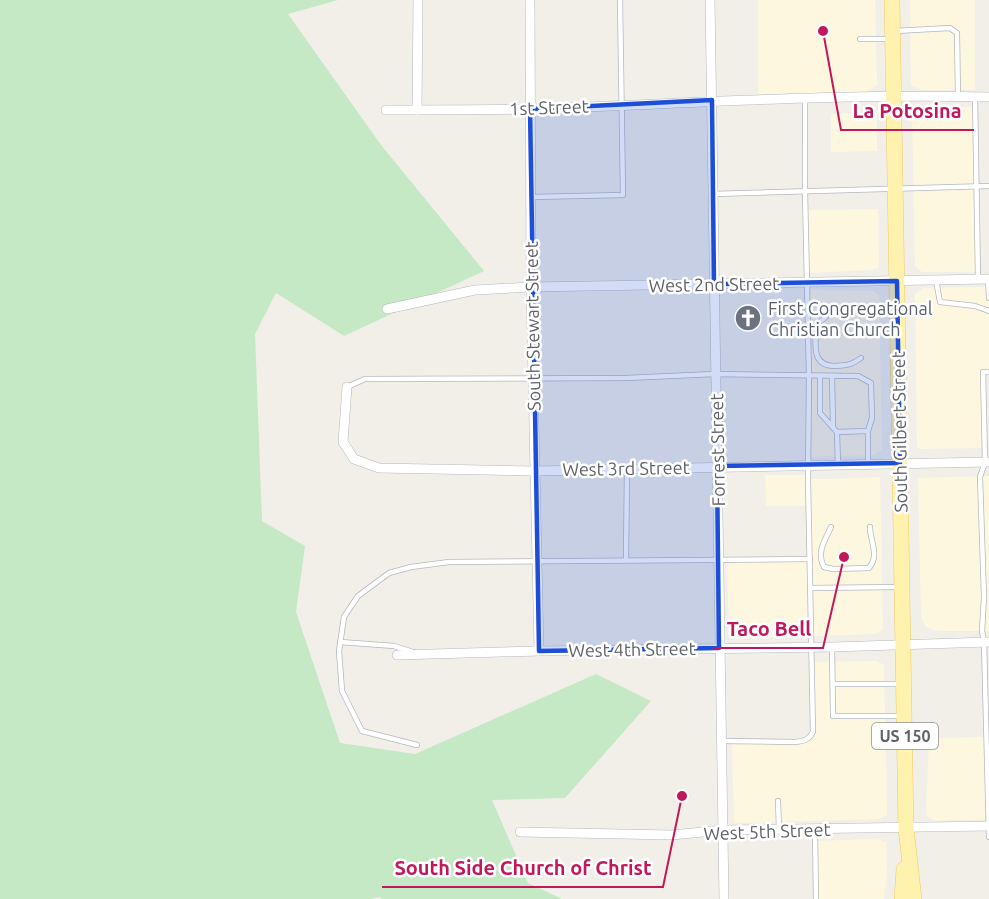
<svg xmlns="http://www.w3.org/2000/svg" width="989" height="899" font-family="Ubuntu,sans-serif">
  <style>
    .commercial { fill: #fef7e0 }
    .green { fill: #c5e8c5 }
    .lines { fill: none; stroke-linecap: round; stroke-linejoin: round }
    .lane-casing { stroke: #b5b8bc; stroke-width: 6 }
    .street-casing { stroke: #b5b8bc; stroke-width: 10 }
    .primary-casing { stroke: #f2c960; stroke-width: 16 }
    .lane { stroke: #fff; stroke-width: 4.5 }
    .street { stroke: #fff; stroke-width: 9 }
    .primary { stroke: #fff2af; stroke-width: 15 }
    .marked { fill: #1d4ed8; fill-opacity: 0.2; stroke: #1d4ed8; stroke-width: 4.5; stroke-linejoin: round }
    .labels { text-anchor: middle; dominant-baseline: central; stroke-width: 5; stroke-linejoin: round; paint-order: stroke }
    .shield { fill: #fff; stroke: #8f9295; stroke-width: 1.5 }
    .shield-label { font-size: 16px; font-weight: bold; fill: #5f6368 }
    .street-label { font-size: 18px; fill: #5f6368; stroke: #fff }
    .worship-label { font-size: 18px; fill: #5b616d; stroke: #fff; text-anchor: start }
    .leader { fill: none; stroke: #c2185b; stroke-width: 2 }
    .callout-dot { fill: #c2185b; stroke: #fff; stroke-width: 2 }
    .callout-label { font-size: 20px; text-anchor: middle; font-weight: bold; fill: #c2185b; stroke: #fff; stroke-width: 5; stroke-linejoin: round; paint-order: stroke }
  </style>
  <rect width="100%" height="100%" fill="#f1efe8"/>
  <!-- commercial -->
  <g class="commercial">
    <polygon points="758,0 875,0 877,85 866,92 758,94"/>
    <polygon points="910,0 975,0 975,90 921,90 911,85"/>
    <polygon points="919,107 976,107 978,272 922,272 915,266 912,112"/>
    <polygon points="877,113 877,151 831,152 831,114"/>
    <polygon points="878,209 879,267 872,270 807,273 805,210"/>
    <polygon points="989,287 989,372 984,372 985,448 920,449 917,447 915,294 923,288"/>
    <polygon points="808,290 873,291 879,295 882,449 874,455 809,457"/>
    <polygon points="765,475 808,475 808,479 836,479 880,477 883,630 876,634 735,639 729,633 727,558 810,559 809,506 766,506"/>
    <polygon points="989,476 989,631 940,631 931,629 925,626 921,615 918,478"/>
    <polygon points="877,661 884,665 887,815 879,819 734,823 732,742 804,741 813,732 812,662"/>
    <polygon points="986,737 989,819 936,821 926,816 929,738"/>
    <polygon points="877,839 886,842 887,872 884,899 816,899 815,841"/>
  </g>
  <!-- green -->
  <polygon class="green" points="0,0 338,0 288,14 381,145 484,271 344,336 276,293 255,334 262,521 305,546 296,612 340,743 415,754 596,674 651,701 565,798 492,800 528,883 562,899 382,899 379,897 371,899 0,899"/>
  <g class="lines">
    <defs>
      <g id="lane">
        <polyline points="895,31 950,28 957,33 958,97"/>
        <polyline points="860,39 890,39"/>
        <polyline points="975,97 978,279"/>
        <polyline points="713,194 989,186"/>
        <polyline points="531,197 623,195 620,0"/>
        <polyline points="988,279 989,298"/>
        <polyline points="936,280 940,302 975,306 989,311"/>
        <path d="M826,317L816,325C816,343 810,366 835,366C847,365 852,365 861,358"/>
        <polyline points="989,372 983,372 985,462 980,477 984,597 982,631 984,642 989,837"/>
        <polyline points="820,376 820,413 837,432"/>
        <polyline points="832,376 833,427"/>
        <polyline points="347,387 365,379 626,378 715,374 858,376 871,383 872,418 868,431 868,464"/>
        <polyline points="838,465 837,432 868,431"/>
        <path d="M831,527C825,540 816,553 824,567L833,569L869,568C880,555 870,542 870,527"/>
        <polyline points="626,560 627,469"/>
        <polyline points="811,588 899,587"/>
        <polyline points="340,642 394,646 413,652"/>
        <polyline points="832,647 833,716 902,716"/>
        <polyline points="833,684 902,684"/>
        <path d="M722,741L795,742C804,741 809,740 813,732L808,479L809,376L805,191V98"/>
        <polyline points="417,745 362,731 342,691 339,651 344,617 358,596 389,573 411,567 449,562 810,559"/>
        <polyline points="778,801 779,829"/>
        <polyline points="815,830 816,899"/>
      </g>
      <g id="street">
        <polyline points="530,0 531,287 539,651"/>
        <polyline points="710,0 724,899"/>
        <path d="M386,110C434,110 483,110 531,109C684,104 836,93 989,97"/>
        <polyline points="417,110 418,0"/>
        <polyline points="387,309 475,290 531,287 989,279"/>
        <polyline points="347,387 343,442 354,459 379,468 534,471 989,462"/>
        <polyline points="397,655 539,651 832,647 989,642"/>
        <polyline points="520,832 672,835 723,830 989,826"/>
      </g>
      <g id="primary">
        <polyline points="892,0 906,828 914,899"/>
        <polyline points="902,899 904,869"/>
      </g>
    </defs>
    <!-- lane casing -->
    <use href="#lane" class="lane-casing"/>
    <!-- street casing -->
    <use href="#street" class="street-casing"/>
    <!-- primary casing -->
    <use href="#primary" class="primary-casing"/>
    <!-- lane -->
    <use href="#lane" class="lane"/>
    <!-- street -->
    <use href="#street" class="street"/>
    <!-- primary -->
    <use href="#primary" class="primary"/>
  </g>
  <!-- marked area -->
  <path class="marked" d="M712,100L714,284L897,281L900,463L717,466L719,648L539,651L530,109Z"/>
  <!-- icons -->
  <defs>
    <symbol id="church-disc" viewBox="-11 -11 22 22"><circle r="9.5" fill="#6b7280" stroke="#fff"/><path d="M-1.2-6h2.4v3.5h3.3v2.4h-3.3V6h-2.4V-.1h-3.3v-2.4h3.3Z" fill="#fff"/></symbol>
  </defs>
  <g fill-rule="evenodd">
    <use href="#church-disc" x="733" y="303" width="30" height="30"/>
  </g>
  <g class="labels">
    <!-- shield labels -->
    <rect class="shield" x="872" y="723" width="66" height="26" rx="4.5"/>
    <g class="shield-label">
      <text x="905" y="736">US 150</text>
    </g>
    <!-- street labels -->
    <g class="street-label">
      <text transform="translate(549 107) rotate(-2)">1st Street</text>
      <text transform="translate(714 284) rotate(-1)">West 2nd Street</text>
      <text transform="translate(532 326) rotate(-91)">South Stewart Street</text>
      <text transform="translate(899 432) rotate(-91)">South Gilbert Street</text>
      <text transform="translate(717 450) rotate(-91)">Forrest Street</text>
      <text transform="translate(626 468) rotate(-1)">West 3rd Street</text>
      <text transform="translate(632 649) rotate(-1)">West 4th Street</text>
      <text transform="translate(767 831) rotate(-2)">West 5th Street</text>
    </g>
    <!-- worship labels -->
    <g class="worship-label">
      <text x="768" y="308">First Congregational<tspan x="768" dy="21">Christian Church</tspan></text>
    </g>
  </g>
  <!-- callouts -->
  <path class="leader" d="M823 31L841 130H974M844 557L823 648H714M682 796L663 887H382"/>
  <g class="callout-dot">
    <circle cx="823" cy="31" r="6"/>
    <circle cx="844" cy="557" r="6"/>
    <circle cx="682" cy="796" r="6"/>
  </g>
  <g class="callout-label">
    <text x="907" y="118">La Potosina</text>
    <text x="769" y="636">Taco Bell</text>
    <text x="523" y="875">South Side Church of Christ</text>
  </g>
</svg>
